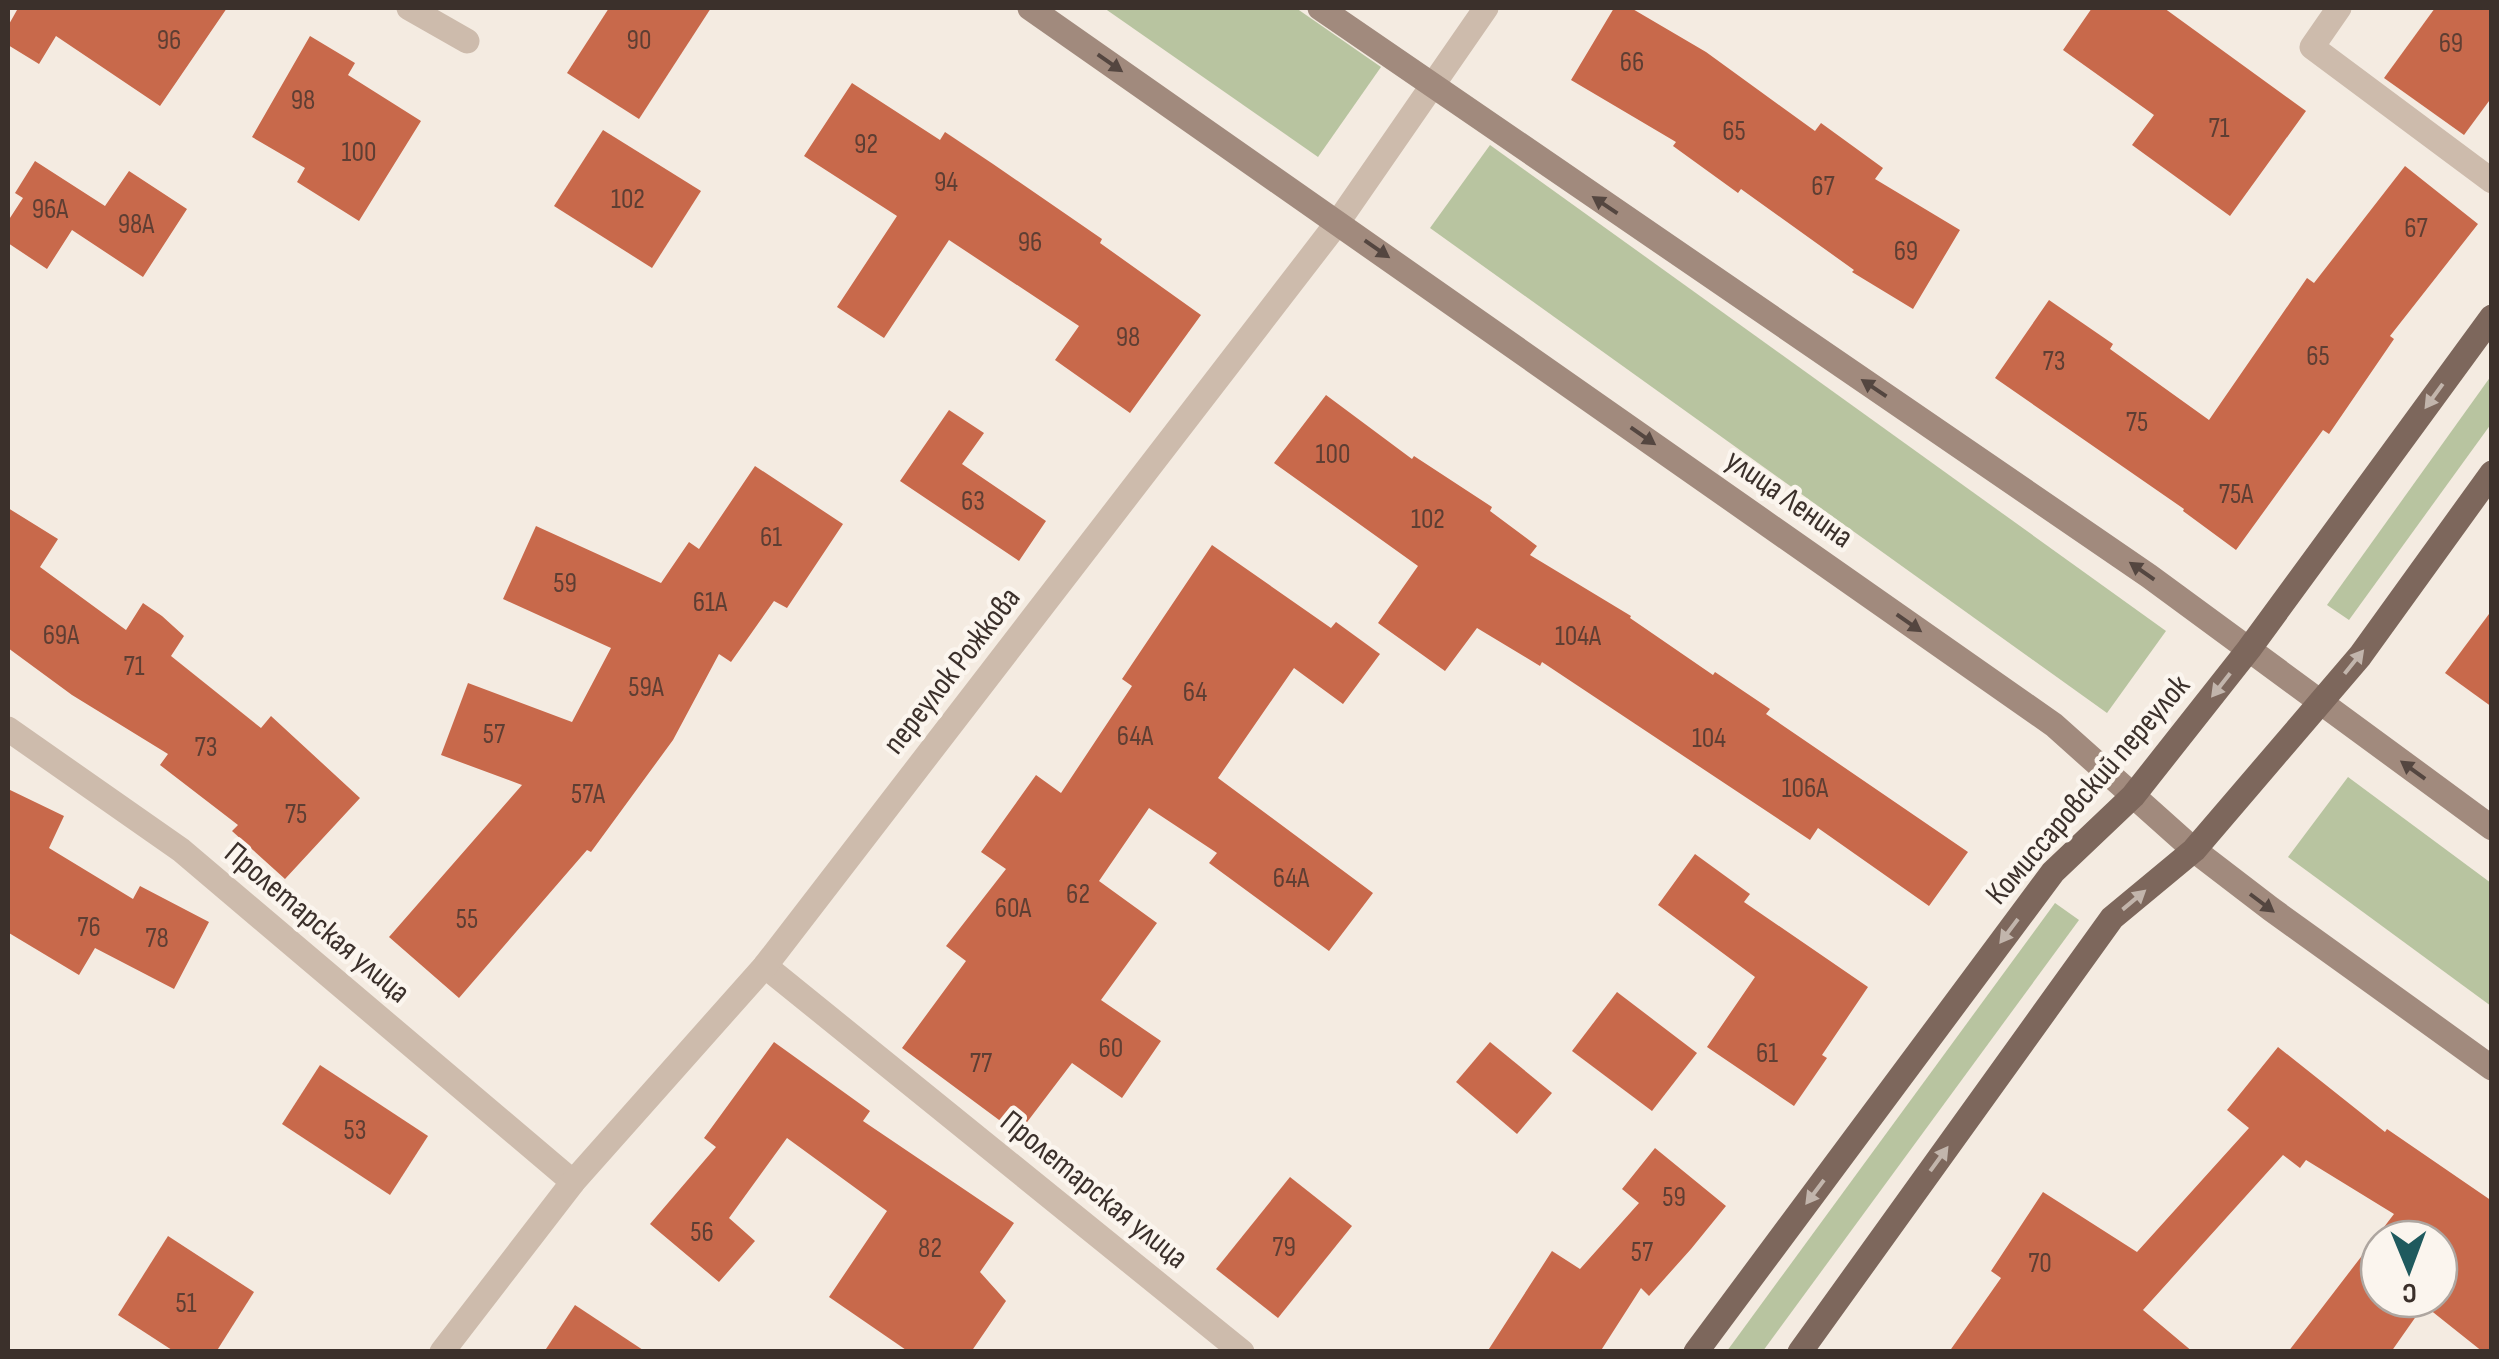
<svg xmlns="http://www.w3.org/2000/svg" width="2499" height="1359" font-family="'Sofia Sans Condensed',sans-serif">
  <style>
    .green { fill: #b8c4a0 }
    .building { fill: #c8694b; fill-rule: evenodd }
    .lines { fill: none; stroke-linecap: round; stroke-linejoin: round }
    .lane { stroke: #cdbbac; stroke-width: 25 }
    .street { stroke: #cdbbac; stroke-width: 25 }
    .secondary { stroke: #a18a7d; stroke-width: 25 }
    .primary { stroke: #7d675c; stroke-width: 25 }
    .oneway { fill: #544640 }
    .oneway2 { fill: #c2b5ac }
    .labels { text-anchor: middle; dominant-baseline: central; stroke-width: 9; stroke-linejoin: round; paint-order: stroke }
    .number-label { font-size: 28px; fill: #5e3e33 }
    .street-label { font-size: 32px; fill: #3b302b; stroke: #fbf5ee }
  </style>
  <rect width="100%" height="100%" fill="#f4ebe1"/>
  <!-- green -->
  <g class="green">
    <polygon points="1104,8 1296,8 1381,67 1318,157"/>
    <polygon points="1490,145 2166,631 2107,713 1430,228"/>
    <polygon points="2491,376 2491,424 2349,620 2327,605"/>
    <polygon points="2348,777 2491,883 2491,1006 2288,857"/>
    <polygon points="2055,903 2079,920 1763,1351 1727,1351"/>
  </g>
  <!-- building -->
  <g class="building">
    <polygon points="14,8 227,8 160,106 56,36 39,64 8,45 8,26 17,10"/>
    <polygon points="609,8 711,8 639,119 567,73"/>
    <polygon points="1614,8 1631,8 1706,52 1815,131 1821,123 1883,168 1875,179 1960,230 1913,309 1852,272 1854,270 1741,189 1738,193 1673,146 1676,142 1571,80"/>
    <polygon points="2092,8 2164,8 2306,111 2230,216 2132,145 2154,115 2063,50"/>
    <polygon points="2435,8 2492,8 2492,97 2464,135 2384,78"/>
    <polygon points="310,36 355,63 348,75 421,121 359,221 297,182 305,168 252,137"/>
    <polygon points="852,83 940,140 945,132 993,164 1102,239 1100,243 1201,315 1130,413 1055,360 1079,326 949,240 884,338 837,307 897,216 804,156"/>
    <polygon points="603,130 701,191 652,268 554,206"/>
    <polygon points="35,161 105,206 129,171 187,209 143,277 72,230 47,269 8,243 8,221 23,198 15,193"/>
    <polygon points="2405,166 2478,224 2390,336 2394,339 2329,434 2323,430 2236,550 2183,511 2184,509 1995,378 2049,300 2113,344 2110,349 2209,420 2307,278 2314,283"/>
    <polygon points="1326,395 1412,459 1414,456 1492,507 1490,511 1537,546 1530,555 1631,616 1630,618 1713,675 1715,672 1770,709 1766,714 1968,852 1929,906 1818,828 1810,840 1542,662 1540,666 1477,628 1445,671 1378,623 1418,566 1274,463"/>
    <polygon points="949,410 984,433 962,464 1046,521 1019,561 900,481"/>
    <polygon points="755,466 843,524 787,608 774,601 731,662 719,654 673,740 591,852 587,850 459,998 389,937 522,785 441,755 468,683 572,722 611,648 503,599 536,526 661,583 689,542 699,549"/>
    <polygon points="8,508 58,539 40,567 126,630 143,603 162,616 184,636 171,656 261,728 271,716 360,798 285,879 232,831 238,825 160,765 168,754 72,695 8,648"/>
    <polygon points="1212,545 1331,628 1336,622 1380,654 1343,704 1294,668 1218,778 1373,893 1329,951 1209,863 1217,853 1149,808 1099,881 1157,923 1101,1000 1161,1041 1122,1098 1072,1063 1018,1134 902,1048 966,961 946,946 1006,869 981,852 1036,775 1061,793 1132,686 1122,679"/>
    <polygon points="2492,610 2492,707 2445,673"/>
    <polygon points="8,789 64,816 49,848 133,899 140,886 209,922 174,989 95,948 79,975 9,933 8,936"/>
    <polygon points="1695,854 1750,894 1744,902 1868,987 1822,1055 1827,1058 1794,1106 1707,1047 1755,977 1658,905"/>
    <polygon points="1617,992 1697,1053 1652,1111 1572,1051"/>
    <polygon points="774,1042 870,1111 863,1121 1014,1223 980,1272 1006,1301 971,1352 909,1352 829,1297 887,1211 787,1138 729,1218 755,1241 719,1282 650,1224 716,1147 704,1138"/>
    <polygon points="1490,1042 1552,1093 1517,1134 1456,1082"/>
    <path d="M2278,1047L2385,1132L2387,1129L2492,1201V1352H2483L2424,1305L2391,1352H2288L2394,1214L2306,1160L2300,1168L2283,1155L2143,1310L2193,1352H1949L2001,1278L1991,1271L2043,1192L2137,1252L2249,1128L2227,1110ZM2379,1239H2439V1299H2379Z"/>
    <polygon points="320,1065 428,1136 390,1195 282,1124"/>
    <polygon points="1655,1148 1726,1206 1691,1249 1649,1296 1641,1288 1600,1352 1487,1352 1552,1251 1580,1269 1639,1203 1622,1189"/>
    <polygon points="1290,1177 1352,1226 1278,1318 1216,1269"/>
    <polygon points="168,1236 254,1292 216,1352 175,1352 118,1315"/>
    <polygon points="575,1305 646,1352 544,1352"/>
  </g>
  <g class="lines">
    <!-- lane -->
    <polyline class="lane" points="2339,8 2312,47 2492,181"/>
    <!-- street -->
    <g class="street">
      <polyline points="409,8 467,41"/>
      <polyline points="8,729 181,850 573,1182"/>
      <polyline points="765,966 1242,1352"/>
      <polyline points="442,1352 573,1182 765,966 1338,222 1486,8"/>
    </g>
    <!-- secondary -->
    <g class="secondary">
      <polyline points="1030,8 2054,725 2194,850 2271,909 2492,1068"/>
      <polyline points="1320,8 2149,576 2492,828"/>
    </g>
    <!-- primary -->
    <g class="primary">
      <polyline points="1696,1352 2053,872 2133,796 2249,649 2492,317"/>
      <polyline points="1800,1352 2112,918 2194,850 2360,656 2492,473"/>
    </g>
  </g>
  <!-- one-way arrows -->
  <defs><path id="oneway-solid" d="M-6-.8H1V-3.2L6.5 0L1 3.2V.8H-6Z" transform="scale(2.5)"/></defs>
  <g class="oneway">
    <use href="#oneway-solid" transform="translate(1110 63) rotate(35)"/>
    <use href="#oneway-solid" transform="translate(1605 205) rotate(-146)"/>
    <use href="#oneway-solid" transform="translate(1377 249) rotate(35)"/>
    <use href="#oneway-solid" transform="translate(1874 388) rotate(-146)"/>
    <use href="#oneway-solid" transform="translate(1643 436) rotate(35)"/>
    <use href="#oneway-solid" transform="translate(2142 571) rotate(-145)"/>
    <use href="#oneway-solid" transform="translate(1909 623) rotate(35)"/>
    <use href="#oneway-solid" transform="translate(2413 770) rotate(-144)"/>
    <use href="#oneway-solid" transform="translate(2262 903) rotate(37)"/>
  </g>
  <g class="oneway2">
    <use href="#oneway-solid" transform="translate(2434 396) rotate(126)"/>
    <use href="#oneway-solid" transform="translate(2354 662) rotate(-51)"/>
    <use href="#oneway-solid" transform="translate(2221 685) rotate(128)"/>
    <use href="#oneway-solid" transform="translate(2134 900) rotate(-40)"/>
    <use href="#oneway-solid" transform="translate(2009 931) rotate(127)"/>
    <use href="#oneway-solid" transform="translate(1939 1159) rotate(-54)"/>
    <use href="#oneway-solid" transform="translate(1815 1192) rotate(127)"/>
  </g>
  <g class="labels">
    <!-- number labels -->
    <g class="number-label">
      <text x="169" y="40">96</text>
      <text x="639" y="40">90</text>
      <text x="2451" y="43">69</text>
      <text x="1632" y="62">66</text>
      <text x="303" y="100">98</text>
      <text x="2219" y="128">71</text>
      <text x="1734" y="131">65</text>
      <text x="866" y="144">92</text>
      <text x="359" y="152">100</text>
      <text x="946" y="182">94</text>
      <text x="1823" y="186">67</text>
      <text x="628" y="199">102</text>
      <text x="50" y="209">96А</text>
      <text x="136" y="224">98А</text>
      <text x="2416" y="228">67</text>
      <text x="1030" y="242">96</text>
      <text x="1906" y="251">69</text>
      <text x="1128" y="337">98</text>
      <text x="2318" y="356">65</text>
      <text x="2054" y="361">73</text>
      <text x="2137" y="422">75</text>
      <text x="1333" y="454">100</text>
      <text x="2236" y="494">75А</text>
      <text x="973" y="501">63</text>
      <text x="1428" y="519">102</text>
      <text x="771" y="537">61</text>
      <text x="565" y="583">59</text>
      <text x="710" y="602">61А</text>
      <text x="61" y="635">69А</text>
      <text x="1578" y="636">104А</text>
      <text x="134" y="666">71</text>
      <text x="646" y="687">59А</text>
      <text x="1195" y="692">64</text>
      <text x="494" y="734">57</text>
      <text x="1135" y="736">64А</text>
      <text x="1709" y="738">104</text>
      <text x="206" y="747">73</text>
      <text x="1805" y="788">106А</text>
      <text x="588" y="794">57А</text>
      <text x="296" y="814">75</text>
      <text x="1291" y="878">64А</text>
      <text x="1078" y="894">62</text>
      <text x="1013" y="908">60А</text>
      <text x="467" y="919">55</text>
      <text x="89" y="927">76</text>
      <text x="157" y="938">78</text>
      <text x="1111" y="1048">60</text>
      <text x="1767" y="1053">61</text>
      <text x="981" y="1063">77</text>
      <text x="355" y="1130">53</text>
      <text x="1674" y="1197">59</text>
      <text x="702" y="1232">56</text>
      <text x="1284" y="1247">79</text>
      <text x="930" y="1248">82</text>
      <text x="1642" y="1252">57</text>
      <text x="2040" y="1263">70</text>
      <text x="186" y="1303">51</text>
    </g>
    <!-- street labels -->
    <g class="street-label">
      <text transform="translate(1789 499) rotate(35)">улица Ленина</text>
      <text transform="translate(952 671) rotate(-52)">переулок Рожкова</text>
      <text transform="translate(2088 790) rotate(-49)">Комиссаровский переулок</text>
      <text transform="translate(317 923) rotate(40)">Пролетарская улица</text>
      <text transform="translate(1094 1190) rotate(39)">Пролетарская улица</text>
    </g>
  </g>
  <!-- border -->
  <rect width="2499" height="1359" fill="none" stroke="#3b302b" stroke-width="20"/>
  <!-- north arrow -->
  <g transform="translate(2409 1269) rotate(179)"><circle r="48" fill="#fbf5ee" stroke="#aea6a0" stroke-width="2.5"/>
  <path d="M0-8L18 38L0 25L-18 38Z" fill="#1f5a5e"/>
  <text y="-15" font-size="28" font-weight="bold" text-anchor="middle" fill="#3b302b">С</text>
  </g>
</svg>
